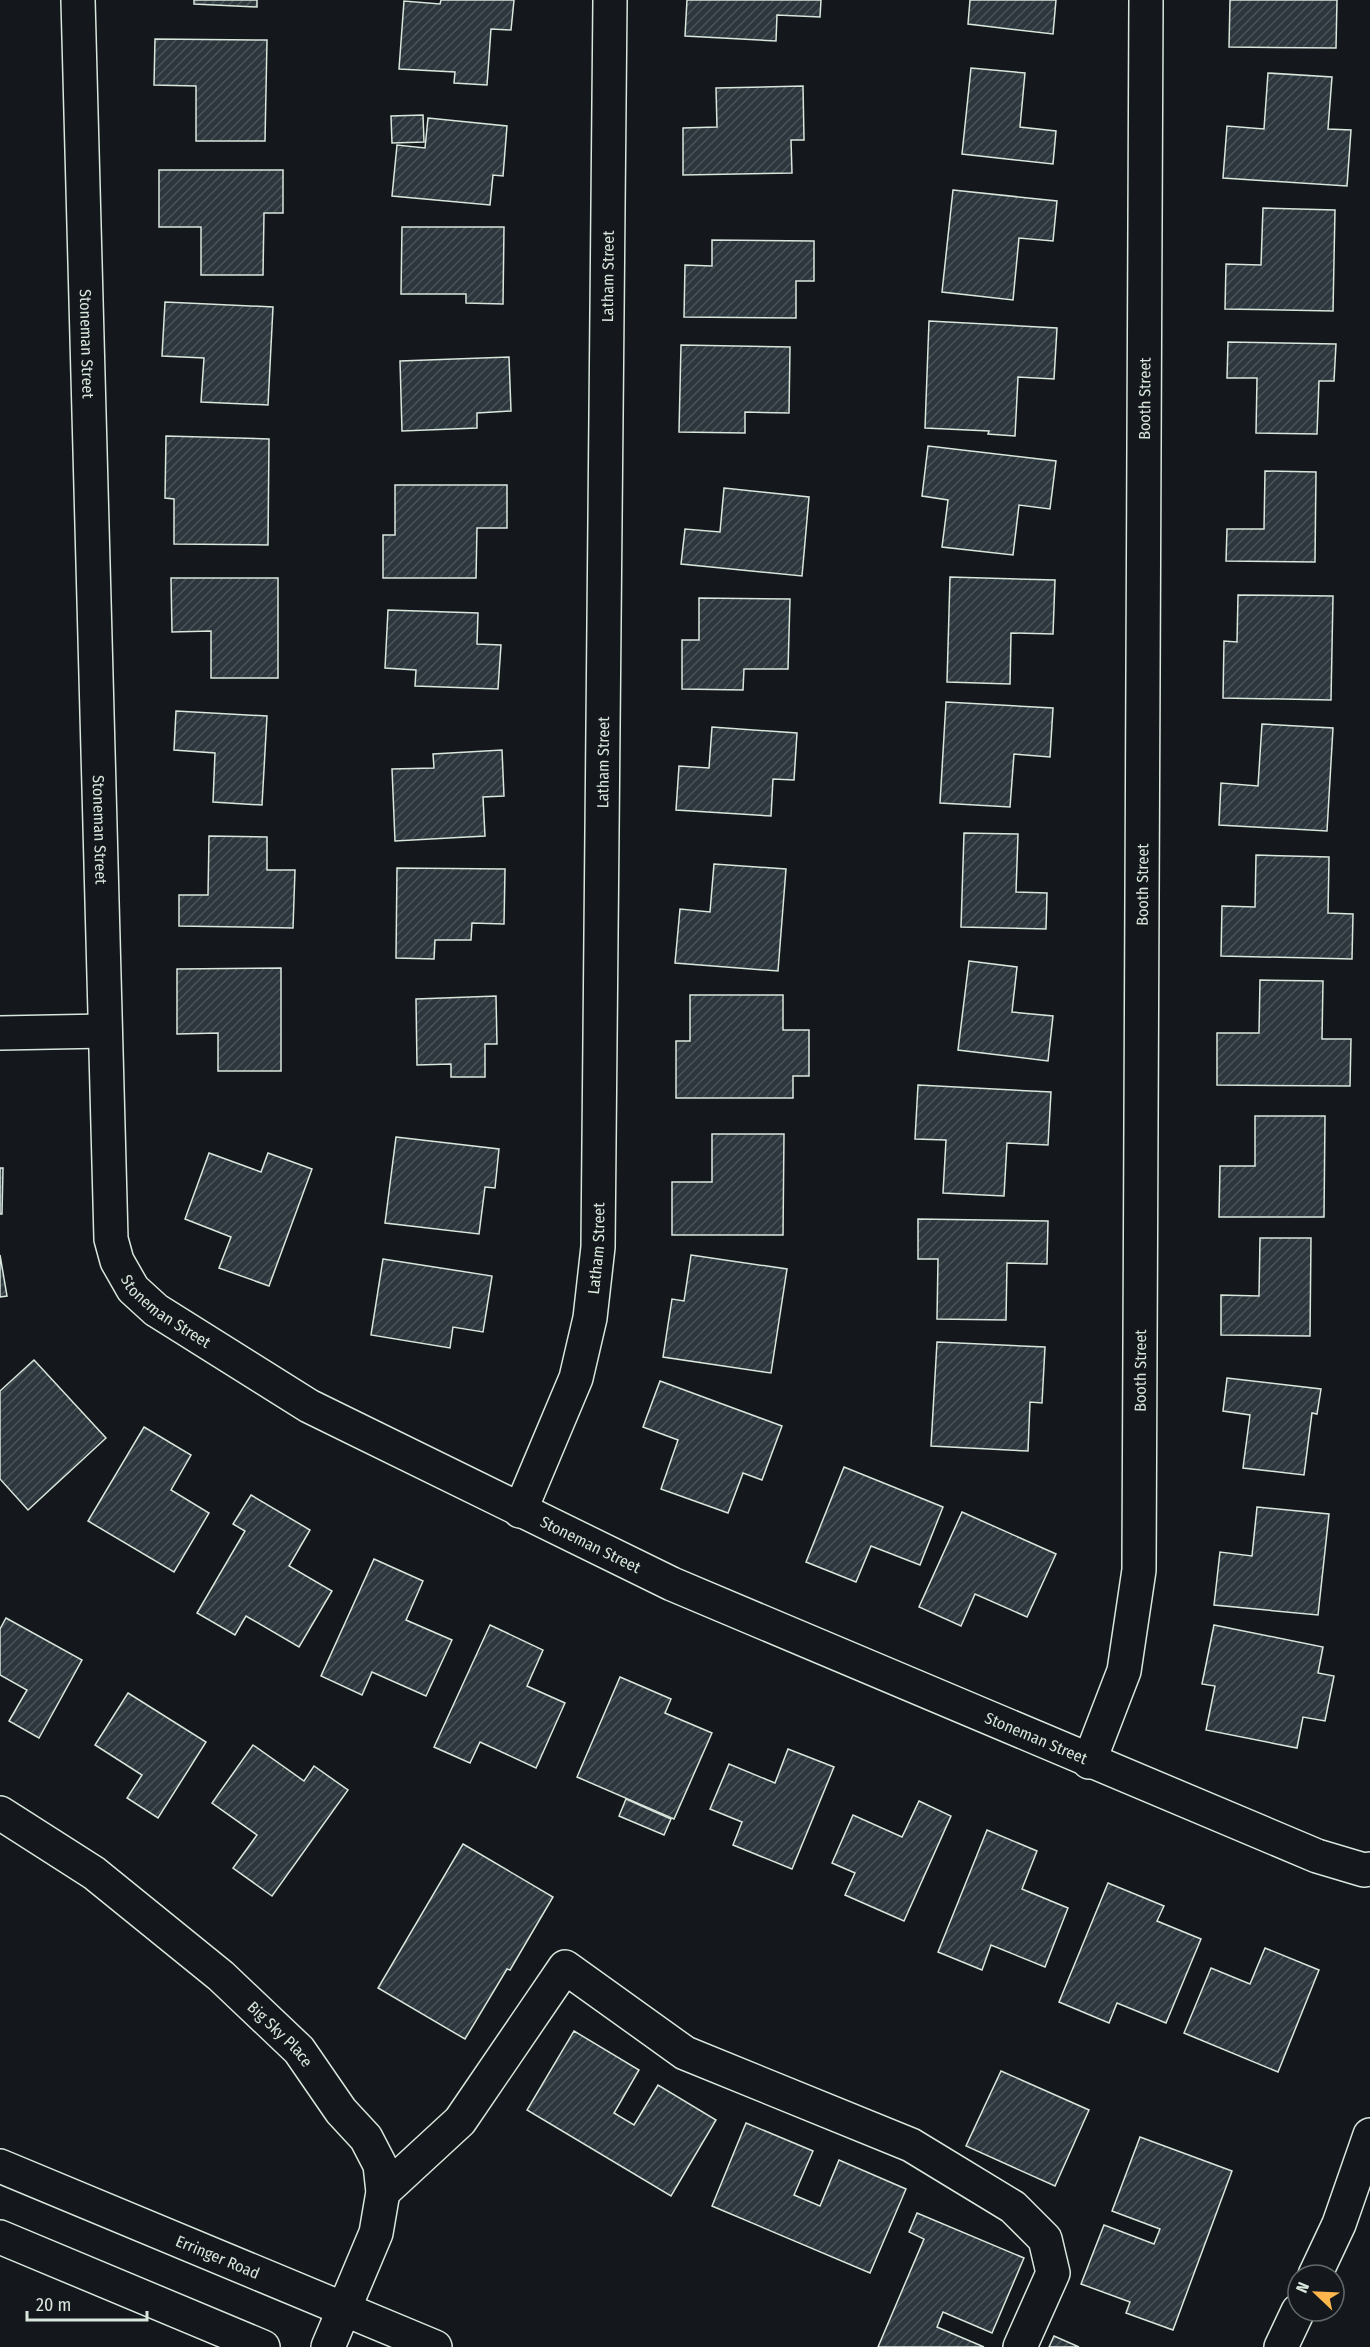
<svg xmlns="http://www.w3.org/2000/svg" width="1370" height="2347" font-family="'Fira Sans Condensed',sans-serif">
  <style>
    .building { fill: url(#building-hatch); stroke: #d8e6dc; stroke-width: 1.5 }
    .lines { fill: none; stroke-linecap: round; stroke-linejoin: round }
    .minor-casing { stroke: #d8e6dc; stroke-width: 36 }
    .major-casing { stroke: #d8e6dc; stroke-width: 36 }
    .minor { stroke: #14181c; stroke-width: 33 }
    .major { stroke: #14181c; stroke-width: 33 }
    .labels { text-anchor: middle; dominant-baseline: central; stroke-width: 4.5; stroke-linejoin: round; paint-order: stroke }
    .street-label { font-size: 16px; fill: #d8e6dc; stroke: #14181c }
  </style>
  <defs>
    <pattern id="building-hatch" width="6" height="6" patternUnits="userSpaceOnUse" patternTransform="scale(1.5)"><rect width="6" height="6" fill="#2c363c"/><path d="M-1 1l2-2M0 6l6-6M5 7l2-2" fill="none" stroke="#4a5358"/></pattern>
  </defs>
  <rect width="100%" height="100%" fill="#14181c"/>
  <!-- building -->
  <g class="building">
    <polygon points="194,0 257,0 257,7 194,4"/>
    <polygon points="441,0 514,0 511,30 491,29 487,85 454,83 455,72 399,69 404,1 440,4"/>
    <polygon points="687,0 821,0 820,17 777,15 776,41 685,36"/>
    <polygon points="970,0 1056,0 1053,34 968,24"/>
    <polygon points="1230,0 1337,0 1336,48 1229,47"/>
    <polygon points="155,39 267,40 265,141 196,141 196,86 154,85"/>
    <polygon points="971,68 1025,73 1020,127 1056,131 1053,164 962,154"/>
    <polygon points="1268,73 1332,77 1328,129 1351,130 1347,186 1223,178 1227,126 1264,129"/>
    <polygon points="803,86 804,140 791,140 792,173 683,175 683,128 717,127 716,88"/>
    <polygon points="423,115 424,142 392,143 391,116"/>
    <polygon points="428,118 507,126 503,176 493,175 490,205 392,196 397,145 425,148"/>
    <polygon points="159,170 283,170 283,213 264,213 263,275 201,275 201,227 159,227"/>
    <polygon points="953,190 1057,201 1053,241 1019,238 1013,300 942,292"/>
    <polygon points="1263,208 1335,210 1333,311 1225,309 1226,264 1261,265"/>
    <polygon points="402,227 504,227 503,304 466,303 466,294 401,294"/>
    <polygon points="712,240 814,241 814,281 796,281 796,318 684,317 685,265 712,266"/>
    <polygon points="165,302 273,307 268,405 201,402 204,358 162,356"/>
    <polygon points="929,321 1057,328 1054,379 1018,377 1015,436 988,434 989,431 925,428"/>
    <polygon points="1228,342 1336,344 1334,381 1319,381 1317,434 1256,433 1257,378 1227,378"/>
    <polygon points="681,345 790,347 789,413 745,412 745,433 679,432"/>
    <polygon points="509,357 511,411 477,413 477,428 402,431 400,361"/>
    <polygon points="166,436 269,439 268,545 174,544 174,499 165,498"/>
    <polygon points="928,446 1056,461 1050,509 1019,505 1013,555 942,547 948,500 922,496"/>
    <polygon points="1265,471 1316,472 1315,562 1226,561 1227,529 1264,529"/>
    <polygon points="395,485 507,485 507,528 477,528 476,578 383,578 383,535 395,535"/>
    <polygon points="724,488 809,497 802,576 681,564 685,529 720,532"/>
    <polygon points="950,577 1055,580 1053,634 1011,633 1010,684 947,682"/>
    <polygon points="171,578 278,578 278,678 211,678 211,631 172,632"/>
    <polygon points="1238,595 1333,596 1331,700 1223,698 1224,641 1237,642"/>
    <polygon points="699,598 790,599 788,669 744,669 743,690 682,689 682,640 699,640"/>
    <polygon points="388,610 478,613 477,644 501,645 498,689 415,686 416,670 385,668"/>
    <polygon points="946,702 1053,708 1050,757 1014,754 1010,807 940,803"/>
    <polygon points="176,711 267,716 262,805 213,802 215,753 174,750"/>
    <polygon points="1262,724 1333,728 1327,831 1219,825 1221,783 1258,786"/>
    <polygon points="712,727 797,733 794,780 773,779 771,816 676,810 679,766 709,768"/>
    <polygon points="502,750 504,796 483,797 485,836 395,841 392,769 434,768 433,754"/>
    <polygon points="964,833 1018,834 1016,892 1047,893 1046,929 961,927"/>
    <polygon points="209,836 267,837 267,870 295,870 293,928 179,926 179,895 208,895"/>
    <polygon points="1256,855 1329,857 1328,913 1353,914 1352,959 1221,956 1222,906 1255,907"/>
    <polygon points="714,864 786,869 778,971 675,963 680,909 710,912"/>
    <polygon points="397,868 505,869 504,924 472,923 471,940 435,940 434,959 396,958"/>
    <polygon points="969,961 1017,967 1012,1012 1053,1016 1048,1061 958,1050"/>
    <polygon points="281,968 281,1071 218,1071 218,1033 177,1034 177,969"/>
    <polygon points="1260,980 1323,981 1322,1039 1351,1039 1350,1086 1217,1085 1217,1033 1259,1033"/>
    <polygon points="690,995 783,995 783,1030 809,1030 809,1076 793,1076 793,1098 676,1098 676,1041 690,1041"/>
    <polygon points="496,996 497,1044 485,1044 485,1077 451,1077 451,1064 417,1065 416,999"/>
    <polygon points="918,1085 1051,1092 1048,1145 1007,1143 1004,1196 943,1193 946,1140 915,1139"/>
    <polygon points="1255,1116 1325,1116 1324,1217 1219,1217 1220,1166 1255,1166"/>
    <polygon points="712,1134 784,1134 783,1235 672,1235 672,1182 712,1182"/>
    <polygon points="396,1137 499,1149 495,1188 485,1187 479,1234 385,1223"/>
    <polygon points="209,1153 261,1172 268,1153 312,1169 269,1286 219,1268 231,1237 185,1219"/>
    <polygon points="0,1168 3,1168 2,1214 0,1214"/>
    <polygon points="918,1219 1048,1221 1047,1264 1007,1263 1006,1320 937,1319 938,1259 918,1259"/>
    <polygon points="1260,1238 1311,1238 1310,1336 1221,1335 1221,1295 1259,1296"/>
    <polygon points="0,1255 7,1296 0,1297"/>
    <polygon points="691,1255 787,1269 771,1373 663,1357 672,1299 684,1301"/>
    <polygon points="383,1259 492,1276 483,1332 453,1327 450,1348 371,1335"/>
    <polygon points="937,1342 1045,1347 1042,1403 1030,1402 1028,1451 931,1446"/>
    <polygon points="34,1360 106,1438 28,1510 0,1479 0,1391"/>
    <polygon points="1227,1378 1321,1389 1317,1414 1312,1413 1304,1475 1243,1468 1250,1415 1223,1411"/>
    <polygon points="660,1381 782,1426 762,1480 743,1473 728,1513 661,1489 678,1440 643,1427"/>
    <polygon points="144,1427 191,1455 171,1490 209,1513 174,1572 88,1521"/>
    <polygon points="844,1467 943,1507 920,1565 871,1546 856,1582 806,1562"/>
    <polygon points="251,1495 310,1530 289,1566 332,1591 299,1647 246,1616 235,1635 197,1613 245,1531 233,1524"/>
    <polygon points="1257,1507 1329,1514 1318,1615 1214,1605 1220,1552 1252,1556"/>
    <polygon points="962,1512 1056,1554 1027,1617 975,1594 961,1626 919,1607"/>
    <polygon points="374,1559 423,1581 406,1620 452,1640 426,1696 372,1672 362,1695 321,1676"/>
    <polygon points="6,1618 82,1660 39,1738 9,1721 27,1690 0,1675 0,1629"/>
    <polygon points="490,1625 543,1650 527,1686 565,1703 536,1768 480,1742 470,1763 434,1747"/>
    <polygon points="1214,1625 1323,1647 1318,1673 1334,1676 1325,1721 1303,1717 1297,1748 1206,1730 1215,1686 1202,1684"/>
    <polygon points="620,1677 671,1699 665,1713 712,1733 674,1819 577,1777"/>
    <polygon points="128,1693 206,1742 158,1818 127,1798 142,1775 95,1745"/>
    <polygon points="253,1745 304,1781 314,1766 348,1790 272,1896 233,1868 257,1835 212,1803"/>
    <polygon points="788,1749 834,1767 792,1869 733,1845 742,1822 710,1809 729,1764 775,1783"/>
    <polygon points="626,1799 671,1819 664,1835 619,1816"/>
    <polygon points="919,1801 951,1816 904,1921 845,1895 855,1873 832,1863 853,1815 902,1837"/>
    <polygon points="987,1830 1037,1851 1022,1889 1068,1908 1045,1967 991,1945 982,1970 938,1952"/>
    <polygon points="463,1844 553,1897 510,1970 507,1969 465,2039 378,1988"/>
    <polygon points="1108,1883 1164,1906 1157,1921 1201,1939 1166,2023 1117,2003 1109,2023 1059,2002"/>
    <polygon points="1265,1948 1319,1970 1278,2072 1184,2033 1211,1968 1250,1984"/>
    <polygon points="574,2031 639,2070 614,2113 634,2125 658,2085 716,2120 671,2196 527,2110"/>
    <polygon points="1001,2071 1089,2110 1055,2186 966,2146"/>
    <polygon points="746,2123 813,2151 794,2195 820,2206 839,2160 906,2189 870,2273 712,2206"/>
    <polygon points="1140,2137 1232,2171 1173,2330 1126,2313 1130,2302 1081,2284 1104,2225 1154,2244 1160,2229 1112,2211"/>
    <polygon points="917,2213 1024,2258 992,2333 943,2312 937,2327 984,2347 878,2347 924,2239 909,2232"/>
    <polygon points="1054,2336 1079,2347 1049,2347"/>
  </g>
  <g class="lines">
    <defs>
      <g id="minor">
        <path id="s1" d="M78,0L111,1239L117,1261L133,1289L156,1310L309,1406L672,1584L1317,1856L1364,1870L1370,1869"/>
        <polyline points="0,1033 105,1031"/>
        <path id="s2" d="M520,1511L576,1378L590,1318L598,1247L610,0"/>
        <path id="s3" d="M1089,1762L1124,1671L1139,1570L1146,0"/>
        <path id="s4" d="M0,1813L94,1873L221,1976L299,2050L341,2111L366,2138L380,2165L383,2192L376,2233L328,2347"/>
        <polyline points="383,2192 460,2121 565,1967 685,2053 911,2145 1013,2207 1045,2239 1053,2273 1020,2347"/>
      </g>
      <g id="major">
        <path id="s5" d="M0,2166L435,2347"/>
        <polyline points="0,2237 263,2347"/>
        <polyline points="1315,2275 1339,2224 1370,2135"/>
        <polyline points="1281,2347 1298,2311"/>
      </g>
    </defs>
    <!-- minor casing -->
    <use href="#minor" class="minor-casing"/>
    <!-- major casing -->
    <use href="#major" class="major-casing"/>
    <!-- minor -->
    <use href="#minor" class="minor"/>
    <!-- major -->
    <use href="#major" class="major"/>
  </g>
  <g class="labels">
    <!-- street labels -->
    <g class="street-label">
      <text stroke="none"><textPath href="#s2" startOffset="1248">Latham Street</textPath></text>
      <text stroke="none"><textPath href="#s1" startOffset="344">Stoneman Street</textPath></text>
      <text stroke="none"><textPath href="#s3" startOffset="1371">Booth Street</textPath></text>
      <text stroke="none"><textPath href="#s2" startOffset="762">Latham Street</textPath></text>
      <text stroke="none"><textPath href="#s1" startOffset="830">Stoneman Street</textPath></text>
      <text stroke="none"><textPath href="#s3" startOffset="885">Booth Street</textPath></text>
      <text stroke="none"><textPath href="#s2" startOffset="276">Latham Street</textPath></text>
      <text stroke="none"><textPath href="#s1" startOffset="1334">Stoneman Street</textPath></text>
      <text stroke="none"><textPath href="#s3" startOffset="399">Booth Street</textPath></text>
      <text stroke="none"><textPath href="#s1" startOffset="1820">Stoneman Street</textPath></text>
      <text stroke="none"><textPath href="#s1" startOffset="2306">Stoneman Street</textPath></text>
      <text stroke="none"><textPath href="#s4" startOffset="358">Big Sky Place</textPath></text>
      <text stroke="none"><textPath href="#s5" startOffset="236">Erringer Road</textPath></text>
    </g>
  </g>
  <!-- north arrow -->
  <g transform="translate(1316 2293) rotate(293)"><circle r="28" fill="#14181c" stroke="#626a69" stroke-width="1.5"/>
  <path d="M0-4.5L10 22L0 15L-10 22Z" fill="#ffb74d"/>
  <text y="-9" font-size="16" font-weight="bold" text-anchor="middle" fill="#d8e6dc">N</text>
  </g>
  <!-- scale -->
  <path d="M27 2311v9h120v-9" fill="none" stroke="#d8e6dc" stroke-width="3"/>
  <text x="36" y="2311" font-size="18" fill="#d8e6dc" stroke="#14181c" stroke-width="4.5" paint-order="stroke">20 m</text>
</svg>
